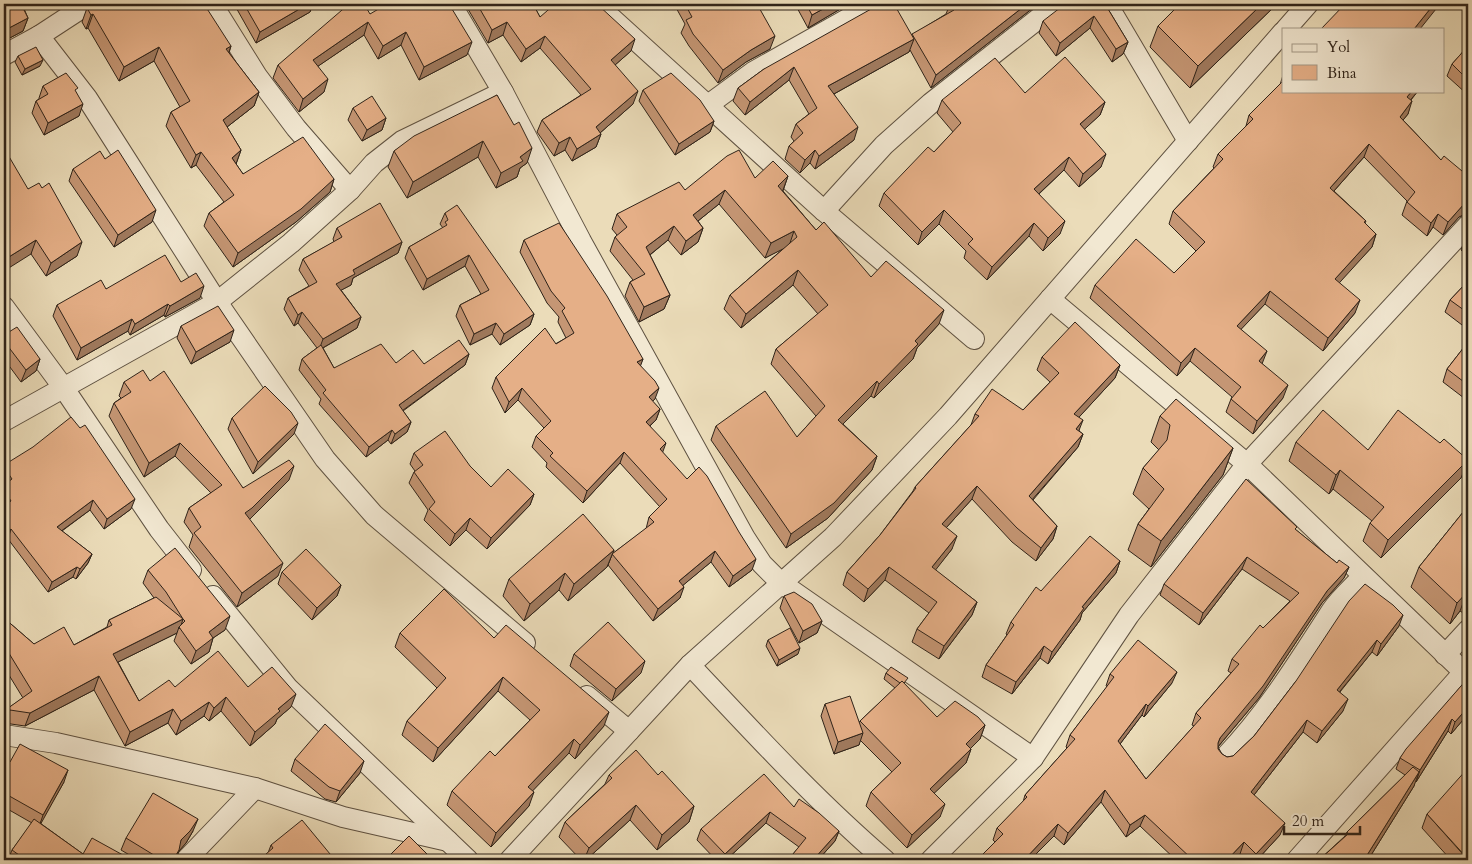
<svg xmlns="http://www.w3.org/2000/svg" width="1472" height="864" font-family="Cardo,serif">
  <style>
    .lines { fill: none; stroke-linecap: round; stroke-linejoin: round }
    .minor-casing { stroke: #5e5141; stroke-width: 22 }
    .minor { stroke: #f2e8d2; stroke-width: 20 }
    .wall { fill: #c59674; stroke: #2f2319 }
    .shaded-wall { fill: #a07a5e; stroke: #2f2319 }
    .building { fill: #e5af87; stroke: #2f2319 }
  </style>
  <rect width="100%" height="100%" fill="#ebdcb9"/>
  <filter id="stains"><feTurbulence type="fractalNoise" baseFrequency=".004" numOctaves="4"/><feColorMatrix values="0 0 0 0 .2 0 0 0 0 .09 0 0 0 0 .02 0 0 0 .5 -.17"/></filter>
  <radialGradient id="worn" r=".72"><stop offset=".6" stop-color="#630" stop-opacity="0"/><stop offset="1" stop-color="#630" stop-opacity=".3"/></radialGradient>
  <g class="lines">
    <defs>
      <g id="minor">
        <polyline points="212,4 257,76 296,128 350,190"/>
        <polyline points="451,4 503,92 581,241 745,538 762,564 781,583 1033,758"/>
        <polyline points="596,4 824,211 974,339"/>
        <polyline points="1107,4 1188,141"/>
        <polyline points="1286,29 1308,4"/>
        <polyline points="39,36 87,98 217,302 325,459 374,515 525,643"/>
        <polyline points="4,55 39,36 88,4"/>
        <polyline points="708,105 753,72 874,4"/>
        <polyline points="824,211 884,145 931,103 1057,4"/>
        <polyline points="1050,299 1247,464 1468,676"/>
        <polyline points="4,307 63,387 159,529 191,570"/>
        <polyline points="4,421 217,302 291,243 350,190 374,163 402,141 503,92"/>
        <polyline points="213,596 288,688 468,860"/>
        <polyline points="1445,655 1468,630"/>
        <path d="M690,665C753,732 815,800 885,860"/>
        <polyline points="587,696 629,731"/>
        <polyline points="4,735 56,743 255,788 343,817 448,841"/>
        <path d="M1225,757C1267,713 1299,661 1332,610C1340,598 1353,587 1363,576"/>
        <polyline points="186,860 255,788"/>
        <polyline points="510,860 690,665 833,537 948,416 1283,32"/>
        <polyline points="931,860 1033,758 1129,615 1247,464 1468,225"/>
        <polyline points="1297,860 1464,672"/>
      </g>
    </defs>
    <!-- minor casing -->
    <use href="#minor" class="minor-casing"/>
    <!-- minor -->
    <use href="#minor" class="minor"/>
  </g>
  <!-- wall -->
  <g class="wall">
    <polygon points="4,4 22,4 28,18 23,31 4,41"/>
    <polygon points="234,4 313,4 310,12 256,43"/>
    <polygon points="465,4 533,4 540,17 631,51 615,65 633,104 600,133 601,134 596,147 572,161 565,150 554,156 537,132 542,120 581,95 540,48 521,62 503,35 488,43"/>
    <polygon points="674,4 757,4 770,49 746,62 718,83 689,46 681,33 685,24"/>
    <polygon points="795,4 844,4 842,8 808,28"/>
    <polygon points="950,4 1038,4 931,88 910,50 909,52 834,94 854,140 815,169 810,163 800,173 785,159 789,146 794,141 791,137 796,124 809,114 789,80 745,115 733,101 738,88 764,69 912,35 946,14"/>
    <polygon points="1105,4 1128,42 1123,54 1112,62 1090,28 1056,56 1039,33 1043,21"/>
    <polygon points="1180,4 1277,4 1190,88 1150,47 1158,26"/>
    <polygon points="87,8 231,46 229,53 259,92 254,106 227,127 241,150 236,164 243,174 334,179 330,192 296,222 233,267 204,226 209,213 224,202 196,165 191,168 166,126 171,112 180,107 154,61 119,81 88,28 86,29 82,22"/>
    <polygon points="370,14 467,55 419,80 401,45 378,59 364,35 318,66 324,92 299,112 273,78 278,65"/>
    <polygon points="1468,46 1468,95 1447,76 1452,64"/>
    <polygon points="18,56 40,66 22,75 15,62"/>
    <polygon points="1283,75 1283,91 1418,91 1411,100 1408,114 1403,120 1441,160 1468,176 1468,214 1465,214 1459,217 1443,235 1433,227 1427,236 1402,215 1407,201 1364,157 1334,191 1366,221 1365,223 1376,234 1372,247 1339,282 1355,313 1323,351 1265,304 1241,329 1283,398 1253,434 1226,412 1231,399 1232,397 1190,361 1177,376 1090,298 1095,285 1174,273 1196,251 1169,224 1173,211 1214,168 1213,167 1218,154 1246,126 1249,115 1280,85"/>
    <polygon points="43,86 76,92 79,116 44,135 32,113 36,101 39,99 39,98"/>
    <polygon points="643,90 714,121 710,132 675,155 639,101"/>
    <polygon points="1025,93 1105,102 1100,115 1084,129 1101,167 1079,187 1064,170 1039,194 1060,234 1043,251 1029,236 987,280 964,258 966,251 939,224 918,245 879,206 884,193 934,152 953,132 937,113 942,100"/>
    <polygon points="497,95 527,163 520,168 517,177 496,188 478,157 407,198 388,167 394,151"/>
    <polygon points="353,108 386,118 382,130 362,141 348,120"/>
    <polygon points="105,159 152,222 114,247 69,181 73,169"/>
    <polygon points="788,176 783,191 816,230 871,277 939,324 917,348 913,359 874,398 871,396 843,424 877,456 872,470 828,518 786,548 711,440 716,426 797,437 816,416 771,364 776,349 818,314 793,285 741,328 724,309 730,295 784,248 765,258 719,204 698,221 703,228 698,242 681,255 668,240 650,255 670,295 664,309 639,322 625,296 630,282 633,280 610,251 615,237 617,235 612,229 617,214 685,190 755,178"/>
    <polygon points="42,188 77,256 46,276 31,254 28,189"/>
    <polygon points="445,213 534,314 530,325 500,345 492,334 470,345 456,316 460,305 481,294 465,266 423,290 405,258 409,247 443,228 440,224"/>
    <polygon points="337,228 402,242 398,253 353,278 351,285 341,290 361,317 357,328 323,348 334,368 396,363 424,364 469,354 465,365 403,411 411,422 407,432 391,444 388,440 366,457 319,404 321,399 299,370 302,359 317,348 298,323 294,326 284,309 288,298 309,286 299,270 303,259 334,242 333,239"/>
    <polygon points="1468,234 1468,256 1461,250 1466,237"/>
    <polygon points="524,240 643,359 640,365 655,399 652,401 660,409 656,420 650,426 662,452 752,570 729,587 711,562 683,585 680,598 653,621 608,565 612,554 646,529 649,517 660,507 620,463 583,503 546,467 547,463 532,447 536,436 544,428 518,400 505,413 492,388 496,377 566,338 558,322 559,317 547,303 520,252"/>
    <polygon points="1468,281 1468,335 1465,332 1466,328 1445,312 1450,300"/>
    <polygon points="181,282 200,298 165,317 164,315 130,335 128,331 77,360 53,316 57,305 106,289"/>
    <polygon points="181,326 230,342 191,364 177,338"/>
    <polygon points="4,335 40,359 36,371 21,382 4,359"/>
    <polygon points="1468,342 1468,391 1464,398 1443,382 1447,369"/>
    <polygon points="1042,357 1120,365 1115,378 1079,417 1079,431 1083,434 1078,447 1033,500 1057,526 1053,539 1036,561 1012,542 972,499 946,528 952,549 935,570 977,602 972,615 939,659 912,642 917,629 929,613 885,580 864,602 843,585 847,572 880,535 913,491 915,487 971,425 975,414 1023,410 1050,382 1037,370"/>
    <polygon points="150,381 243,488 289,480 249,520 278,576 237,607 189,547 193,535 184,522 189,508 211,493 175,456 144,477 109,416 114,403 121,398 119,396 124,382"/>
    <polygon points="1160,416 1233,448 1223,475 1151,567 1128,550 1138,524 1149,509 1133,494 1143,468 1159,450 1151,442"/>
    <polygon points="232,418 294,434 253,474 228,429"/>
    <polygon points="1296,442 1368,450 1440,443 1468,460 1461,478 1381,558 1363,541 1370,523 1372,521 1333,489 1329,494 1289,461"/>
    <polygon points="414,453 470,466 491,487 534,494 530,505 487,549 466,530 450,546 424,520 428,510 409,483 414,472 415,471 410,464"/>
    <polygon points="4,465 131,509 104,529 90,510 62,531 92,554 88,563 76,579 73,577 48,592 8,539 4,542 4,485 5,484 4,482"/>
    <polygon points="1468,506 1468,616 1460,611 1450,624 1411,587 1419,567"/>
    <polygon points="1296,530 1337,563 1349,567 1344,578 1322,603 1259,698 1218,747 1222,754 1227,757 1233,756 1254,736 1296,681 1399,626 1377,656 1372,652 1340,692 1343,711 1317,743 1303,732 1254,795 1280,835 1257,860 1246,860 1240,854 1234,860 1176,860 1140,826 1126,837 1101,802 1064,845 1054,836 995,842 993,840 997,828 1023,802 1025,795 1067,748 1066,747 1070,735 1107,687 1106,686 1110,674 1172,683 1144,717 1142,715 1120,744 1146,779 1194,726 1192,725 1196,713 1231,673 1228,671 1232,659 1290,601 1242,569 1199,625 1160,595 1164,584"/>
    <polygon points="614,550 607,567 568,601 559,590 524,621 503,596 509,579"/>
    <polygon points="1120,561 1116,573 1082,613 1080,620 1048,664 1040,658 1012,694 982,677 986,665 1007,635 1006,634 1011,622 1041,591"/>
    <polygon points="148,570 225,630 213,638 209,652 191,664 174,641 177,633 118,662 139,701 175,687 248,687 291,707 277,719 275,724 250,746 221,711 209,721 204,716 176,735 168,723 125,746 94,690 25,726 4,723 4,711 23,698 4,667 4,618 34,644 74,645 107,627 109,620 154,598 143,583"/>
    <polygon points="282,572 341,585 337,596 312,620 278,584"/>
    <polygon points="784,596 822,621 817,633 799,643 780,608"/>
    <polygon points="400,633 494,638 604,726 575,759 569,753 532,791 529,806 491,847 447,805 452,791 495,756 530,720 498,691 433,762 402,735 407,721 437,688 395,647"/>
    <polygon points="768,640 798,654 777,666 766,646"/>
    <polygon points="574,654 641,673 612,701 570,666"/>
    <polygon points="886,673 905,685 937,717 985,725 980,739 970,749 971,749 966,763 934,793 940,817 907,848 866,806 871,792 892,772 860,740 859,745 834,754 821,716 825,704 859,723 860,721 895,688 884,679"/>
    <polygon points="1468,678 1468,714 1451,734 1448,731 1416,782 1415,781 1414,786 1368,860 1319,860 1345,836 1347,832 1405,775 1396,769 1400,758"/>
    <polygon points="295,759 360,773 336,802 325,799 291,771"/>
    <polygon points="4,761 64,782 40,823 83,854 132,860 8,860 12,850 32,823 4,807"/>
    <polygon points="609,775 658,775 694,806 689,822 657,850 630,820 586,860 581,860 559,837 565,822 605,784"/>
    <polygon points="794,807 839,831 835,841 818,860 790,860 793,854 799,847 766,823 726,860 716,860 697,840 701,829"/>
    <polygon points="1427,814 1468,860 1451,860 1422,828"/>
    <polygon points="193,831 186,843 179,851 175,860 138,860 121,850 126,838"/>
    <polygon points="271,845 335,860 268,853"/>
  </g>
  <!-- shaded-wall -->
  <g class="shaded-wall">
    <polygon points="308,4 313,4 310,12 256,43 260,32"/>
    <polygon points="832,4 844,4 842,8 808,28 812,15"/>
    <polygon points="1027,4 1038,4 931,88 936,75"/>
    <polygon points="1262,4 1277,4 1190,88 1198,66"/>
    <polygon points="1434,4 1440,4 1420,29 1414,29"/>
    <polygon points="93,14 88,28 86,29 91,15"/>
    <polygon points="1094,16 1090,28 1056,56 1060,43"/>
    <polygon points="28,18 23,31 4,41 9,28"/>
    <polygon points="368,22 364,35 308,73 313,60"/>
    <polygon points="507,22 503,35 488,43 492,30"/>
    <polygon points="406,32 401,45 378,59 383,46"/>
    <polygon points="545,36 540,48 521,62 526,49"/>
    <polygon points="775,36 770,49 746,62 718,83 723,70 751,50"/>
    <polygon points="635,39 631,51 607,72 611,60"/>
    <polygon points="914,39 909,52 823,100 828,86"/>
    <polygon points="472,42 467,55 419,80 424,67"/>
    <polygon points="1128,42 1123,54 1112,62 1116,49"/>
    <polygon points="231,46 226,60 226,49"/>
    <polygon points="159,47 154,61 119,81 124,67"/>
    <polygon points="43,60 40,66 22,75 25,69"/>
    <polygon points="794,67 789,80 745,115 750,102"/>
    <polygon points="328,79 324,92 299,112 303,99"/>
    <polygon points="638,91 633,104 592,140 596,127"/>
    <polygon points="1412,91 1418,91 1402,110 1407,97"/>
    <polygon points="259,92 254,106 218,134 223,120"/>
    <polygon points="1412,101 1408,114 1395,130 1400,117"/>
    <polygon points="1105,102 1100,115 1075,138 1080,124"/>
    <polygon points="83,104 79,116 44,135 48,123"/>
    <polygon points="386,118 382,130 362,141 367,130"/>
    <polygon points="714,121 710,132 675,155 679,144"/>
    <polygon points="858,127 854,140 815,169 819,156"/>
    <polygon points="601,134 596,147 572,161 577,149"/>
    <polygon points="570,137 565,150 554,156 559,143"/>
    <polygon points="483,141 478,157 407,198 413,182"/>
    <polygon points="1369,144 1364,157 1325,201 1330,188"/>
    <polygon points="532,148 527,163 520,168 517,177 496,188 501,173 520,157"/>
    <polygon points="241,150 236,164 232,158"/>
    <polygon points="815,150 810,163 800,173 805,160"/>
    <polygon points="201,152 196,165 191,168 196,155"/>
    <polygon points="1106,154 1101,167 1079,187 1083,174"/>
    <polygon points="1069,157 1064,170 1029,203 1034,189"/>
    <polygon points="788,176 783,190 773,200 778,186"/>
    <polygon points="334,179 330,192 296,222 233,267 238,253"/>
    <polygon points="725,190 719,204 688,229 693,215"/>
    <polygon points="1468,201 1468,214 1465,214 1459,217 1443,235 1448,222 1464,204"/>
    <polygon points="156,210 152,222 114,247 118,235"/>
    <polygon points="944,210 939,224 918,245 922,232"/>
    <polygon points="1438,214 1433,227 1427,236 1431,223"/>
    <polygon points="1065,221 1060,234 1043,251 1048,238"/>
    <polygon points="1034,223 1029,236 987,280 992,267"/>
    <polygon points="674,226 668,240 641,262 646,247"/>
    <polygon points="703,228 698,242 681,255 686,241"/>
    <polygon points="794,231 789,246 765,258 771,243"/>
    <polygon points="1376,234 1372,247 1331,292 1335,279"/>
    <polygon points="36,240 31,254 4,271 4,260"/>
    <polygon points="82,242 77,256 46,276 51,263"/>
    <polygon points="402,242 398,253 353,278 351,285 332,295 336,284 353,270"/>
    <polygon points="469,255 465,266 423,290 427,279"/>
    <polygon points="798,270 793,285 741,328 746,314"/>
    <polygon points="204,286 200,298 165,317 170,306"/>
    <polygon points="1270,291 1265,304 1232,339 1237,326"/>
    <polygon points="670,295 664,309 639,322 644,307"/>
    <polygon points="1360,300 1355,313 1323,351 1328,338"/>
    <polygon points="168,304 164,315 130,335 135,324"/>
    <polygon points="944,310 939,324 917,348 913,359 874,398 879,384 915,341"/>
    <polygon points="302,312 298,323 294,326 298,315"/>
    <polygon points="534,314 530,325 500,345 504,334"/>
    <polygon points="361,317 357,328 319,350 323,339"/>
    <polygon points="132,319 128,331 77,360 81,348"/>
    <polygon points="496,323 492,334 470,345 474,334"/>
    <polygon points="234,330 230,342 191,364 196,352"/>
    <polygon points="1195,348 1190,361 1177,376 1181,363"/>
    <polygon points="1267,351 1262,364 1259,361"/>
    <polygon points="469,354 465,365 395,416 399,405"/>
    <polygon points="40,359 36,371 21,382 26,370"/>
    <polygon points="643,359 639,370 637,362"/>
    <polygon points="1120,365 1115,378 1070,427 1074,414"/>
    <polygon points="877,381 871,396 833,434 838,420"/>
    <polygon points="1288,385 1283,398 1253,434 1257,421"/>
    <polygon points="1468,385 1468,391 1464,398"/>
    <polygon points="522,388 518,400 505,413 509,402"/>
    <polygon points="659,388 655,399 645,408 649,397"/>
    <polygon points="660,409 656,420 642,433 646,422"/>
    <polygon points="1083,420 1078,433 1076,429"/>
    <polygon points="411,422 407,432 391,444 395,434"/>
    <polygon points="298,423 294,434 253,474 258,462"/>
    <polygon points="392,430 388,440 366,457 369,447"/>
    <polygon points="1083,434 1078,447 1024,509 1029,496"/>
    <polygon points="180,443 175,456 144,477 149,463"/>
    <polygon points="666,443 662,454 660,449"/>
    <polygon points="1233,448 1223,475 1151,567 1161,541"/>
    <polygon points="624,452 620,463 583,503 587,491"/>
    <polygon points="877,456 872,470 828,518 786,548 791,534"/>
    <polygon points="1468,460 1461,478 1381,558 1388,540"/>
    <polygon points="294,466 289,480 247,522 245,513"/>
    <polygon points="1340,470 1333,489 1329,494 1336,475"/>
    <polygon points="977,486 972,499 937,538 942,524"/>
    <polygon points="534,494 530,505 487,549 491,538"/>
    <polygon points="135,499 131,509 104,529 107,519"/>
    <polygon points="93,500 90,510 53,537 57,527"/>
    <polygon points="470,518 466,530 450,546 455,534"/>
    <polygon points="1057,526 1053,539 1036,561 1041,548"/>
    <polygon points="11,529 8,539 4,542 4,534"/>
    <polygon points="957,536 952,549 927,581 932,567"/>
    <polygon points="614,550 607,567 568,601 574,584"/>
    <polygon points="715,551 711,562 675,592 679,581"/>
    <polygon points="92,554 88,563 76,579 80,569"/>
    <polygon points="1247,557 1242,569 1199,625 1203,613"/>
    <polygon points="756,559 752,570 729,587 733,576"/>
    <polygon points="1120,561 1116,573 1082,613 1080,620 1048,664 1052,652 1082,607"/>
    <polygon points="283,563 278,576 237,607 242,593"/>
    <polygon points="77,567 73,577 48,592 52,582"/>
    <polygon points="889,567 885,580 864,602 868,589"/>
    <polygon points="1349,567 1344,578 1322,603 1259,698 1216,749 1213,755 1220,738 1327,591"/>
    <polygon points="565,573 559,590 524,621 530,604"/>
    <polygon points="341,585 337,596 312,620 317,608"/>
    <polygon points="684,587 680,598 653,621 658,609"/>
    <polygon points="1468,590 1460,611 1450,624 1457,603"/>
    <polygon points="977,602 972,615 939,659 944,646"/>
    <polygon points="1403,615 1399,626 1377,656 1381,644"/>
    <polygon points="230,616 225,630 213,638 209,652 191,664 196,651 209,632"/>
    <polygon points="183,619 180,629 179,627 177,633 108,667 113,654"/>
    <polygon points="822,621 817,633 799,643 803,631"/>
    <polygon points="1377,640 1372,652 1332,701 1337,690"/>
    <polygon points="1044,646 1040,658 1012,694 1016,682"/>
    <polygon points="800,648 798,654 777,666 779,660"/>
    <polygon points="645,661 641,673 612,701 616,689"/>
    <polygon points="1177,672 1172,683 1144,717 1148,706"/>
    <polygon points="99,676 94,690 25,726 30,713"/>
    <polygon points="503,677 498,691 433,762 438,748"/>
    <polygon points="296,694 291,707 277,719 275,724 250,746 255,732 278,709"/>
    <polygon points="226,697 221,711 209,721 214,708"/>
    <polygon points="1348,699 1343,711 1317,743 1322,731"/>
    <polygon points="209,702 204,716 176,735 181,721"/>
    <polygon points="1146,704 1142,715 1114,752 1118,741"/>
    <polygon points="1468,707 1468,714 1451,734 1455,722"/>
    <polygon points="173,709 168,723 125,746 130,732"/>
    <polygon points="10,710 5,723 4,723 4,711"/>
    <polygon points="609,712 604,726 575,759 580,745"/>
    <polygon points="1452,719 1448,731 1416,782 1420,770"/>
    <polygon points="1307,720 1303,732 1247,804 1251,792"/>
    <polygon points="985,725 980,739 961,758 966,744"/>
    <polygon points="863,733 859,745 834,754 838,742"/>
    <polygon points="574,739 569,753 523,801 528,787"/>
    <polygon points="971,749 966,763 925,802 930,789"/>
    <polygon points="364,761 360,773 336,802 340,791"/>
    <polygon points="68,770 64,782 39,827 43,815"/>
    <polygon points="1419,772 1414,786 1368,860 1364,860"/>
    <polygon points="1105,790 1101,802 1064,845 1068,833"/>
    <polygon points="534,792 529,806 491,847 496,833"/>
    <polygon points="945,804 940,817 907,848 912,835"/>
    <polygon points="636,805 630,820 586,860 584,860 589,848"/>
    <polygon points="694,806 689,822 657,850 662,835"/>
    <polygon points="770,812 766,823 726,860 723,860 725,854"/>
    <polygon points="1145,815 1140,826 1126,837 1130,825"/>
    <polygon points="198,819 193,831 186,843 179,851 175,860 173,860 181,840"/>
    <polygon points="1285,823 1280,835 1257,860 1254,860 1256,854"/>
    <polygon points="1058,824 1054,836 1030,860 1024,860"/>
    <polygon points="839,831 835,841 818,860 813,860"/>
    <polygon points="1244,842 1240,854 1234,860 1227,860"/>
  </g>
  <!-- building -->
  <g class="building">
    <polygon points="4,4 21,4 28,18 9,28 4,18"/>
    <polygon points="93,4 204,4 231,46 226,49 259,92 223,120 241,150 232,158 243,174 303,137 334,179 301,209 238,253 209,213 234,195 201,152 196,155 171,112 190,101 159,47 124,67 93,14 91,15 87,8"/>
    <polygon points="244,4 308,4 260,32"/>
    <polygon points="349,4 364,4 370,14 387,4 449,4 472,42 424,67 406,32 383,46 368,22 313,60 328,79 303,99 278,65"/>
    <polygon points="477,4 533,4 540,17 555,4 597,4 635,39 611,60 638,91 596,127 601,134 577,149 570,137 559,143 542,120 591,89 545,36 526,49 507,22 492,30"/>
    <polygon points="685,4 757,4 775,36 751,50 723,70 693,34 686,20 692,17"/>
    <polygon points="806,4 832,4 812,15"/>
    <polygon points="880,4 894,4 914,39 828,86 858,127 819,156 815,150 805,160 789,146 803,133 796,124 817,108 794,67 750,102 738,88 764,69"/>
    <polygon points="950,4 1027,4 936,75 912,34 954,10"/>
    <polygon points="1065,4 1105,4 1128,42 1116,49 1094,16 1060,43 1043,21"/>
    <polygon points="1180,4 1262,4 1198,66 1158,26"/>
    <polygon points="1345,4 1434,4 1414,29 1321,29"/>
    <polygon points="1468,46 1468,80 1452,64"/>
    <polygon points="36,47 43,60 25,69 18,56"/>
    <polygon points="1065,57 1105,102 1080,124 1106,154 1083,174 1069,157 1034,189 1065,221 1048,238 1034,223 992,267 968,244 973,239 944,210 922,232 884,193 928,147 934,152 961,123 942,100 995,58 1025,93"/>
    <polygon points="66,73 78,88 75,90 83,104 48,123 36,101 48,94 43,86"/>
    <polygon points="671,73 700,100 714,121 679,144 643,90"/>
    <polygon points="1283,81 1283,91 1412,91 1407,97 1412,101 1400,117 1441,160 1444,156 1468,176 1468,201 1464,204 1448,222 1438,214 1431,223 1407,202 1415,192 1369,144 1330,188 1366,221 1364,222 1376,234 1335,279 1360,300 1328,338 1270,291 1237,326 1267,351 1259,361 1288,385 1257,421 1231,399 1241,387 1195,348 1181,363 1095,285 1136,239 1174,273 1205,242 1173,211 1223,159 1218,154 1253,119 1249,115"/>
    <polygon points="497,95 514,125 519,122 532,148 520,157 523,161 501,173 483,141 413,182 394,151 414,136"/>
    <polygon points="372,96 386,118 367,130 353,108"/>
    <polygon points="4,148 28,189 39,183 42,188 49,183 82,242 51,263 36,240 4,260"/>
    <polygon points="118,150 156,210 118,235 73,169 100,151 105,159"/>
    <polygon points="739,150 755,178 773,161 788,176 778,186 816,230 824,222 871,277 886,261 944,310 915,341 918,344 879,384 877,381 838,420 877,456 834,503 791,534 716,426 765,391 797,437 825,406 776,349 828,305 798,270 746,314 730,295 797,237 794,231 771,243 725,190 693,215 703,228 686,241 674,226 646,247 670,295 644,307 630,282 645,274 615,237 627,227 617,214 679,182 685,190 727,156"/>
    <polygon points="380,203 402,242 353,270 355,274 336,284 361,317 323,339 302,312 298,315 288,298 317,282 303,259 342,237 337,228"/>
    <polygon points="457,205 534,314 504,334 496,323 474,334 460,305 489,290 469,255 427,279 409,247 447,225 445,222 448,220 445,213"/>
    <polygon points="559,223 607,296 643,359 637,362 655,381 659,388 649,397 660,409 646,422 666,443 660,449 687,479 699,467 707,476 739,532 756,559 733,576 715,551 679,581 684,587 658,609 612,554 654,522 649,517 667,499 624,452 587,491 550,456 553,453 536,436 551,421 522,388 509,402 496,377 545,328 556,344 574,333 562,311 565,308 551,291 524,240"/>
    <polygon points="165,255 181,282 196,273 204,286 170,306 168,304 135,324 132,319 81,348 57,305 101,280 106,289"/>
    <polygon points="1468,281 1468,313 1450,300"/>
    <polygon points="218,306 234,330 196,352 181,326"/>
    <polygon points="1075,322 1120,365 1074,414 1083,420 1076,429 1083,434 1029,496 1057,526 1041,548 1017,528 977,486 942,524 957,536 932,567 977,602 944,646 917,629 937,602 889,567 868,589 847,572 880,535 916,488 915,487 979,416 975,414 992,389 1023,410 1059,373 1042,357"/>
    <polygon points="17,327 40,359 26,370 4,341 4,335"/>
    <polygon points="459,340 469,354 399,405 411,422 395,434 392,430 369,447 323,393 326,390 302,359 321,345 334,368 381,344 396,363 413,350 424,364"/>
    <polygon points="1468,342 1468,385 1447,369"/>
    <polygon points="143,370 150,381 164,371 243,488 289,460 294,466 252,508 245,513 283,563 242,593 194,533 201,527 189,508 222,485 180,443 149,463 114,403 131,392 124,382"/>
    <polygon points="265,386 291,412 298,423 258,462 232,418"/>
    <polygon points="1176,399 1233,448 1161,541 1138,524 1164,489 1143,468 1167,440 1170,425 1160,416"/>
    <polygon points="1323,410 1368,450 1398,410 1440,443 1444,439 1468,460 1388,540 1370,523 1384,507 1340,470 1336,475 1296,442"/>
    <polygon points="71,417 80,428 85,425 135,499 107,519 93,500 57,527 92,554 80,569 77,567 52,582 11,529 4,534 4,506 11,501 4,490 4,485 12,479 4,467 4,465 33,447"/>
    <polygon points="445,431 470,466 491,487 508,469 534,494 491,538 470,518 455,534 429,509 435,502 414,472 423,465 414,453"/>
    <polygon points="1246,479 1297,527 1295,529 1337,563 1339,560 1349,567 1327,591 1263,686 1220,738 1218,743 1218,749 1222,754 1227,757 1233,756 1254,736 1296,681 1349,601 1365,584 1393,605 1403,615 1381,644 1377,640 1337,690 1348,699 1322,731 1307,720 1251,792 1285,823 1256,854 1244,842 1227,860 1193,860 1145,815 1130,825 1105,790 1068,833 1058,824 1024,860 977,860 1003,834 997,828 1027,797 1025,795 1075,739 1070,735 1114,677 1110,674 1138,640 1177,672 1148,706 1146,704 1118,741 1146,779 1201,718 1196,713 1239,664 1232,659 1260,625 1263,628 1299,593 1247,557 1203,613 1164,584"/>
    <polygon points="1468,506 1468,591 1457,603 1419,567"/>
    <polygon points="583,514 614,550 574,584 565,573 530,604 509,579"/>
    <polygon points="1090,536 1120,561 1082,607 1084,608 1052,652 1044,646 1016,682 986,665 1014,625 1011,622 1036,587 1041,591"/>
    <polygon points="175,548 230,616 209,632 213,638 196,651 179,627 185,621 183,619 113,654 139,701 169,680 175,687 218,651 248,687 272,667 296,694 278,709 280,711 255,732 226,697 214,708 209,702 181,721 173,709 130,732 99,676 30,713 10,710 4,711 32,691 7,650 4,653 4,618 34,644 64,627 74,645 112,625 109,620 156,597 183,619 166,592 148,570"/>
    <polygon points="306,549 341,585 317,608 282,572"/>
    <polygon points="444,589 494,638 506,625 609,712 580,745 574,739 528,787 534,792 496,833 452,791 490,751 495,756 540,710 503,677 438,748 407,721 446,678 400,633"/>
    <polygon points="794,592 812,604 822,621 803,631 784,596"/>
    <polygon points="608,622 645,661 616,689 574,654"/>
    <polygon points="790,628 800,648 779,660 768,640"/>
    <polygon points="891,667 908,678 904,683 902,681 900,683 886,673"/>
    <polygon points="1468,678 1468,707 1455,722 1452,719 1420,770 1400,758 1406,749"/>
    <polygon points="902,681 937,717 955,701 978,717 985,725 966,744 971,749 930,789 945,804 912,835 871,792 901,763 860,721"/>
    <polygon points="850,696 863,733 838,742 825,704"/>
    <polygon points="325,724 364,761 340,791 329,787 295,759"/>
    <polygon points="20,744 68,770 43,815 4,793 4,761 10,762"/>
    <polygon points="636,750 658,775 662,771 694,806 662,835 636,805 589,848 565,822 612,778 609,775"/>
    <polygon points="1413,767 1419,772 1364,860 1319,860 1348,834 1347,832"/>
    <polygon points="1468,768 1468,860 1467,860 1468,859 1427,814"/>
    <polygon points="764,774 794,807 799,799 819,813 839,831 813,860 800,860 793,854 806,838 770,812 725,854 701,829"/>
    <polygon points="153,793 198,819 190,831 181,840 179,850 173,860 162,860 126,838"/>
    <polygon points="34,819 83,854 92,838 132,860 26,860 12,850"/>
    <polygon points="302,820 335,860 259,860 273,848 271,845"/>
    <polygon points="409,836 433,860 385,860"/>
  </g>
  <!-- margin -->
  <rect width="1472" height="864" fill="none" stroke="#ebdcb9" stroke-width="20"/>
  <rect x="5" y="5" width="1462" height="854" fill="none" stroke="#2f2319" stroke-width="2.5"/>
  <rect x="10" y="10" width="1452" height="844" fill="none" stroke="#2f2319"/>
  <!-- legend -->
  <rect x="1282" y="28" width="162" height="65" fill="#f2e8d2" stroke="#a49988"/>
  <rect x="1292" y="44" width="25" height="8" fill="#f2e8d2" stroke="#a49988"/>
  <text x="1327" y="52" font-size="15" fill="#2f2319">Yol</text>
  <rect x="1292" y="65" width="25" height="15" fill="#e5af87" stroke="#a49988"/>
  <text x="1327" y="78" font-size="15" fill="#2f2319">Bina</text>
  <!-- scale -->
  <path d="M1284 826v8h76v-8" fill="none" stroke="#2f2319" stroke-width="2.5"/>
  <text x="1292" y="826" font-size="15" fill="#2f2319" stroke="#f2e8d2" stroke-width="4" paint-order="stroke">20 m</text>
  <rect width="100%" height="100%" filter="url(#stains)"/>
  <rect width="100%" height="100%" fill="url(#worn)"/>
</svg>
